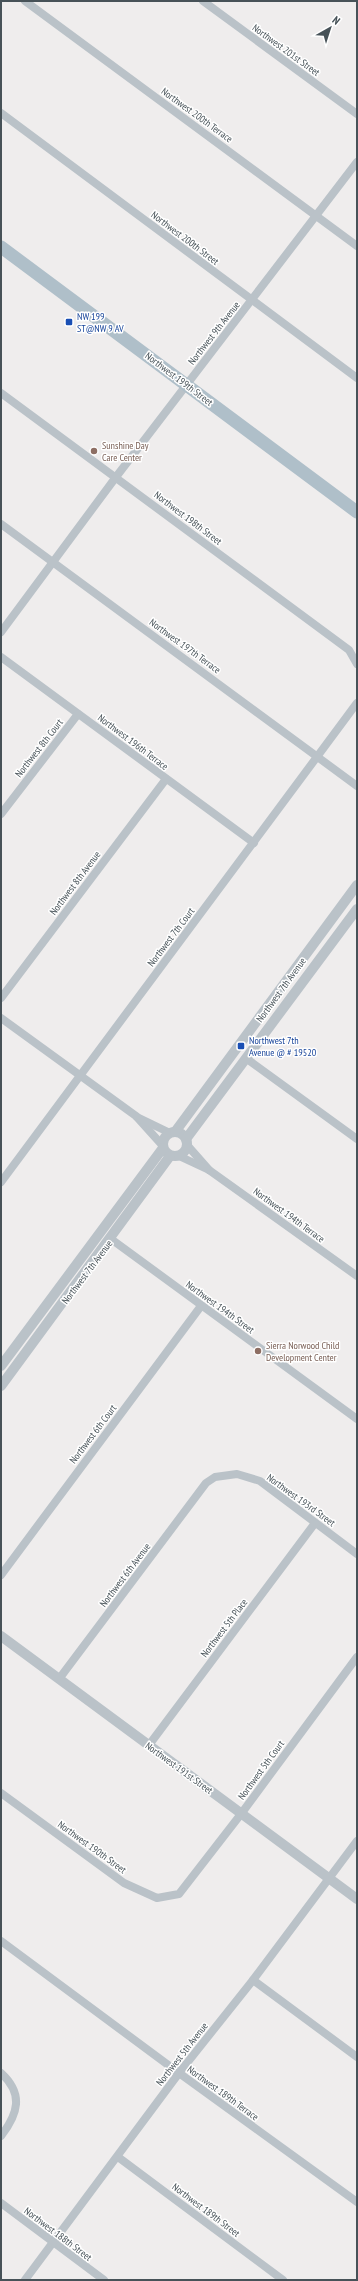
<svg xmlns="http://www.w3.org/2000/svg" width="358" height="2281" font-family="'PT Sans Narrow',sans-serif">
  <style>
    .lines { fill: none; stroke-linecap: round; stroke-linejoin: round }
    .minor { stroke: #bac2c8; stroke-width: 8 }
    .tertiary { stroke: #bac2c8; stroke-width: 10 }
    .primary { stroke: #afbfc9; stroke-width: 13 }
    .transit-dot { fill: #1a4fb4; stroke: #fff; stroke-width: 1.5 }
    .education-dot { fill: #8d6e63; stroke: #fff; stroke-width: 1.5 }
    .labels { text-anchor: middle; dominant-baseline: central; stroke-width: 3; stroke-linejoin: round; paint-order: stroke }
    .street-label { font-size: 10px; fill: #475258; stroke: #fff }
    .transit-label { font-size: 10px; fill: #164399; stroke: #fff; text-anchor: start }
    .education-label { font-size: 10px; fill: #785e54; stroke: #fff; text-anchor: start }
  </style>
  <rect width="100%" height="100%" fill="#efeded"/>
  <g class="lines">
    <!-- minor -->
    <g class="minor">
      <polyline points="25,1 357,246"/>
      <polyline points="203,1 357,114"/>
      <polyline points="1,113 357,378"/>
      <polyline points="1,393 349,650 357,664"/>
      <polyline points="1,524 357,786"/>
      <polyline points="1,632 116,477 357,162"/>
      <polyline points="1,657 254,843"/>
      <polyline points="1,814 78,714"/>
      <polyline points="1,998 166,779"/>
      <polyline points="1,1018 136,1116 163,1146"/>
      <polyline points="247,1059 357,1139"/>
      <polyline points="137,1117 170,1133"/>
      <polyline points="187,1145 209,1170"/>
      <polyline points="179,1156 209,1170 357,1276"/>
      <polyline points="1,1182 357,703"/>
      <polyline points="111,1239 357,1419"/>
      <polyline points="1,1575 201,1306"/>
      <polyline points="59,1679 206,1483 215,1477 237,1474 260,1481 357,1554"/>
      <polyline points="149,1745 315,1523"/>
      <polyline points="1,1793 124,1883 157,1898 179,1894 241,1814 357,1657"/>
      <polyline points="1,1941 179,2073 357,2202"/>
      <polyline points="253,1980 357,2057"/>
      <path d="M1,2073C24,2094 18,2114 1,2136"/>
      <polyline points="118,2157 283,2280"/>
      <polyline points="1,2203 104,2280"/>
      <polyline points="25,2280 179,2073 253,1980 357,1841"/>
    </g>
    <!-- tertiary -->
    <g class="tertiary">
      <circle cx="175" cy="1144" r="12"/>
      <polyline points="175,1132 357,885"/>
      <polyline points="186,1139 357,909"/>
      <polyline points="1,1366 163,1148"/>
      <polyline points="1,1386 170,1156"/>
      <polyline points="1,1636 357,1899"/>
    </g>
    <!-- primary -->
    <polyline class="primary" points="1,247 357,512"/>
  </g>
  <!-- markers -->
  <g class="transit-dot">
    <rect x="65" y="318" width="8" height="8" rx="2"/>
    <rect x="237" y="1042" width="8" height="8" rx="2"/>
  </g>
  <g class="education-dot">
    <circle cx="94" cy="451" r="4"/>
    <circle cx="258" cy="1351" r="4"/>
  </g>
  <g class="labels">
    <!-- street labels -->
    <g class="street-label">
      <text transform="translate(286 50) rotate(36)">Northwest 201st Street</text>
      <text transform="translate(197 115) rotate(36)">Northwest 200th Terrace</text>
      <text transform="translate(185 238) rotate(37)">Northwest 200th Street</text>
      <text transform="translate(214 333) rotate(-52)">Northwest 9th Avenue</text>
      <text transform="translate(179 379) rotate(37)">Northwest 199th Street</text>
      <text transform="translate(188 518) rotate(37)">Northwest 198th Street</text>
      <text transform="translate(185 646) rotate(36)">Northwest 197th Terrace</text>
      <text transform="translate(133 742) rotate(37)">Northwest 196th Terrace</text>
      <text transform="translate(39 748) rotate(-52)">Northwest 8th Court</text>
      <text transform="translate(75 883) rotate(-53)">Northwest 8th Avenue</text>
      <text transform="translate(171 937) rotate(-53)">Northwest 7th Court</text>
      <text transform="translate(281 990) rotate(-54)">Northwest 7th Avenue</text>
      <text transform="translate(289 1215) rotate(36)">Northwest 194th Terrace</text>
      <text transform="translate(87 1272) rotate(-53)">Northwest 7th Avenue</text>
      <text transform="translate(220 1307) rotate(36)">Northwest 194th Street</text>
      <text transform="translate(93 1434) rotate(-53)">Northwest 6th Court</text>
      <text transform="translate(301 1500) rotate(36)">Northwest 193rd Street</text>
      <text transform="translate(125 1575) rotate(-53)">Northwest 6th Avenue</text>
      <text transform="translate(224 1628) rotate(-53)">Northwest 5th Place</text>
      <text transform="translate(179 1768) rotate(36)">Northwest 191st Street</text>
      <text transform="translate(261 1770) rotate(-54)">Northwest 5th Court</text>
      <text transform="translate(92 1847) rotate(36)">Northwest 190th Street</text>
      <text transform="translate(182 2054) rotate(-52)">Northwest 5th Avenue</text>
      <text transform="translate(223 2093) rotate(36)">Northwest 189th Terrace</text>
      <text transform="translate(206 2210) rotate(37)">Northwest 189th Street</text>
      <text transform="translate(58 2234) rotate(37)">Northwest 188th Street</text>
    </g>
    <!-- transit labels -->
    <g class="transit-label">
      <text x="77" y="316">NW 199<tspan x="77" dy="12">ST@NW 9 AV</tspan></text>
      <text x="249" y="1040">Northwest 7th<tspan x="249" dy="12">Avenue @ # 19520</tspan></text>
    </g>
    <!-- education labels -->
    <g class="education-label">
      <text x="102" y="445">Sunshine Day<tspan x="102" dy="12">Care Center</tspan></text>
      <text x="266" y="1345">Sierra Norwood Child<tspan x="266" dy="12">Development Center</tspan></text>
    </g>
  </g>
  <!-- border -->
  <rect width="358" height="2281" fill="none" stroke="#475258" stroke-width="4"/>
  <!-- north arrow -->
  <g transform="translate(330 28) rotate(39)" stroke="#ffffff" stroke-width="3" paint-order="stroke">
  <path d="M0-3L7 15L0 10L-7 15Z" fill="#475258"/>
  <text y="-6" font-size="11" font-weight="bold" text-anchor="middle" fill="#475258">N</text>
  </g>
</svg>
